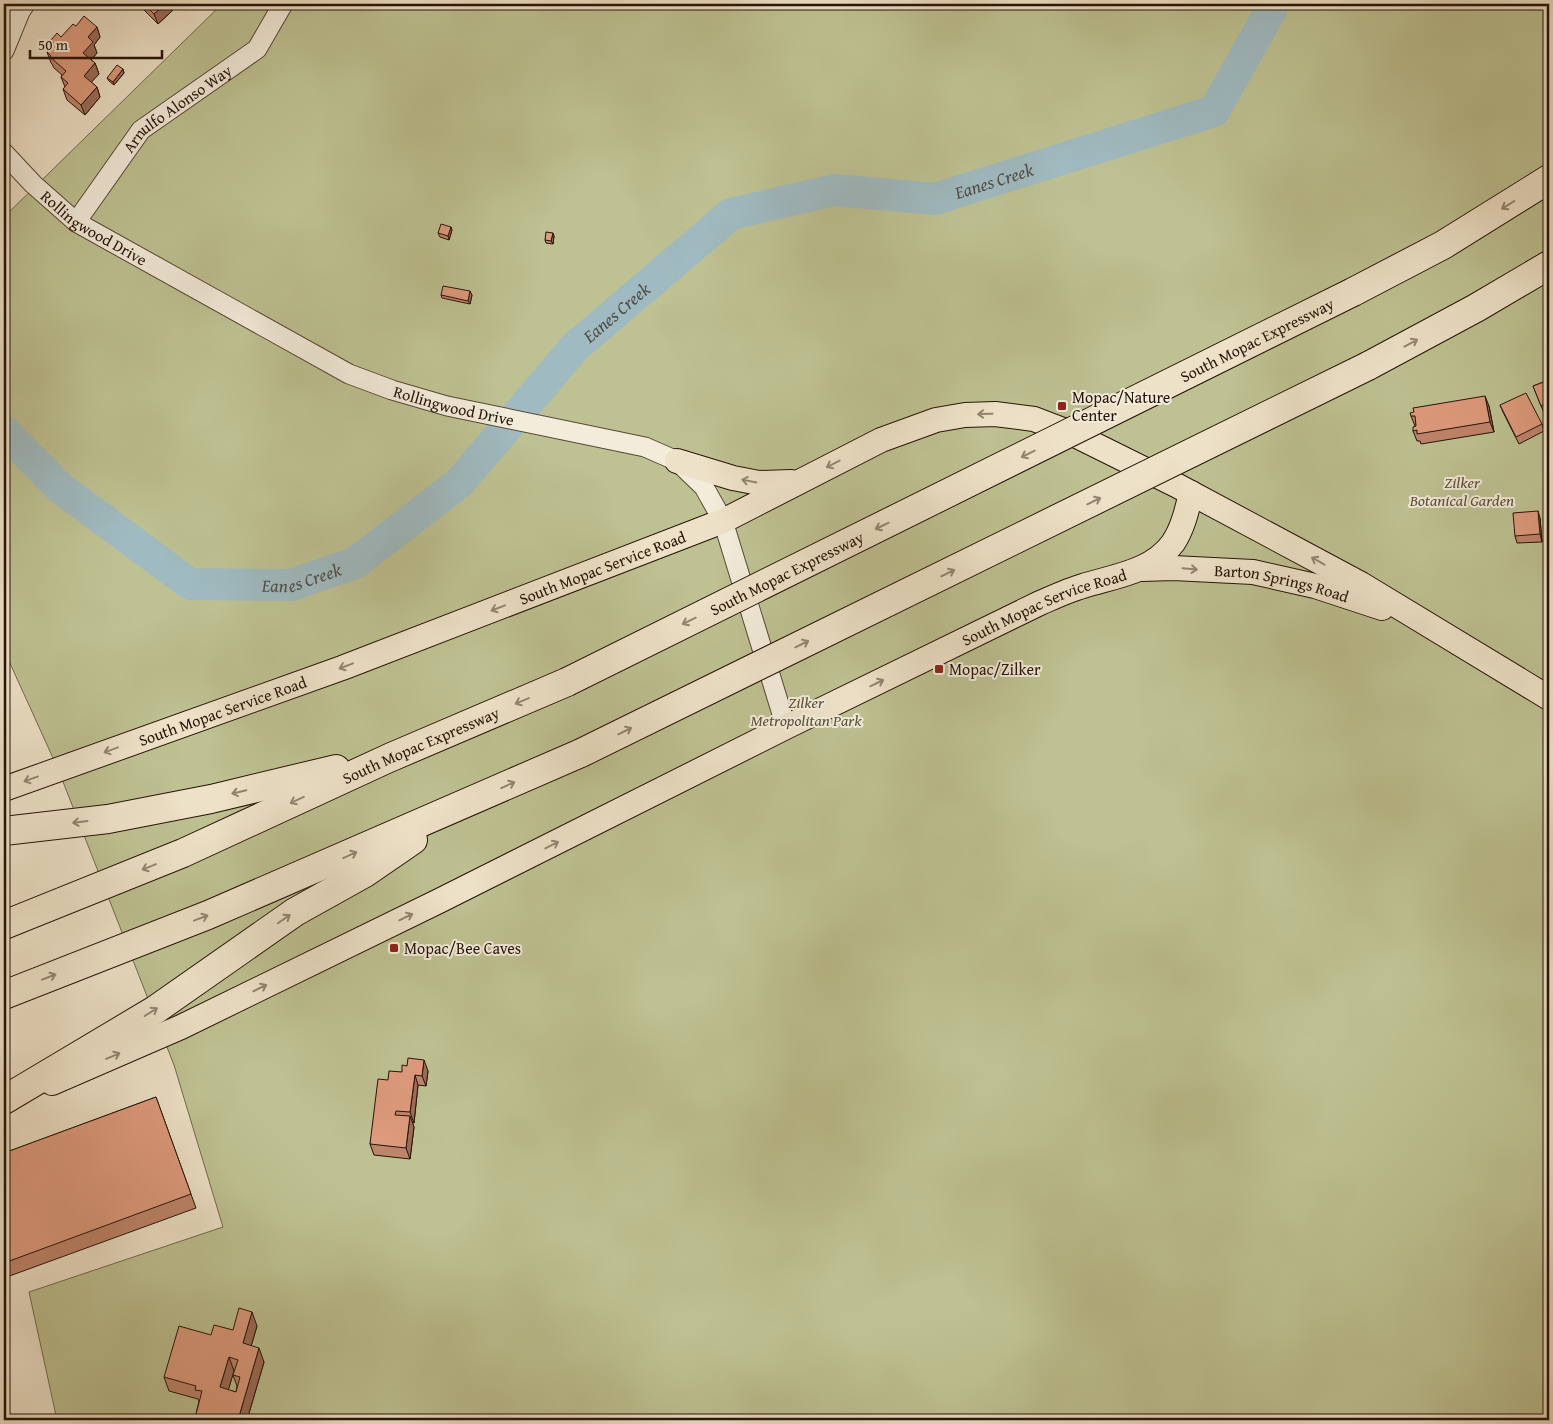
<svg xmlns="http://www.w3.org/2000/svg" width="1553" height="1424" font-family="'Gentium Book Plus',serif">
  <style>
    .green { fill: #bec192; stroke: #726a4c }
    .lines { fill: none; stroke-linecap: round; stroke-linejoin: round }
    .river { stroke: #9fbac0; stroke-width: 32 }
    .minor-casing { stroke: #584637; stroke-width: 21 }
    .major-casing { stroke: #261307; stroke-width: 26 }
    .highway-casing { stroke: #261307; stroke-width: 30 }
    .minor { stroke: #f3ecdb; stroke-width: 19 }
    .major { stroke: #ede1c7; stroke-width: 24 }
    .highway { stroke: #ede1c7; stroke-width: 28 }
    .highway-bridge-casing { stroke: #261307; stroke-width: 30; stroke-linecap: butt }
    .highway-bridge { stroke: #ede1c7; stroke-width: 28 }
    .wall { fill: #bf856c; stroke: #261307; fill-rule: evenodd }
    .shaded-wall { fill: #9b6c58; stroke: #261307 }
    .building { fill: #de9b7d; stroke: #261307; fill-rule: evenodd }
    .oneway { stroke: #938471 }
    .poi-dot { fill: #8f2418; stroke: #f3ecdb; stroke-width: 2 }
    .labels { text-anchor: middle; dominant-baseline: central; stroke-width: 4; stroke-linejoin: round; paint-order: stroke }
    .street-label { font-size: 16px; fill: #261307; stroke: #f3ecdb }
    .poi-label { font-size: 16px; fill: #261307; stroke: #f3ecdb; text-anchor: start }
    .park-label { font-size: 16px; font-style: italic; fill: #5b5038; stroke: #f3ecdb }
    .water-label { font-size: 18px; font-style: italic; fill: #504d48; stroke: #f3ecdb }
  </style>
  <rect width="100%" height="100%" fill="#ede1c7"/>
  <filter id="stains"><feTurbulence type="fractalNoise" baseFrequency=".004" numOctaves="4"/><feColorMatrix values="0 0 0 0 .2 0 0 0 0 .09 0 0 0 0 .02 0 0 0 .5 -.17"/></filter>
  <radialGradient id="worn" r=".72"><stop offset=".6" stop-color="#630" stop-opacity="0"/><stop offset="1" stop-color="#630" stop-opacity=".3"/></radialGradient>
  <!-- green -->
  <polygon class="green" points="222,4 1549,4 1549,1420 57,1420 29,1292 223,1227 174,1065 58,769 4,650 4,217"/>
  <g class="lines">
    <!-- river -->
    <path class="river" id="s1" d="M4,431L59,487L190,584L291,585L355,563L459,483L575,347L731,214L834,190L935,199L1214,111L1271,10L1272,4"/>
    <defs>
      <g id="minor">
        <polyline points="4,51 20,12 25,4"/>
        <path id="s2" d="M4,153L33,184L76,222L349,374L392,390L447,406L645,447L677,461L704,487L723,521L786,727"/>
        <path id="s3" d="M76,222L141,130L257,49L283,4"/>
      </g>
      <g id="major">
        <polyline points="677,461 733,478 759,483 791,482"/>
        <path id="s4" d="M1142,569L1173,568L1253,572L1315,586L1382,608"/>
        <path id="s5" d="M4,789L342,668L723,521L881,440L936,420L965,415L995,414L1034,419L1073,434L1176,485L1361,584L1549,698"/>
        <path id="s6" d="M52,1083L181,1027L439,901L786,727L1040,603C1054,597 1069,590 1083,586C1115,576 1152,572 1173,543C1183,528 1187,510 1191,493"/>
      </g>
      <g id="highway">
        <polyline points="1353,292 1443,245 1549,179"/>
        <polyline points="1368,366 1476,308 1549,265"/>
        <polyline points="4,831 108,819 211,799 336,769"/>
        <path id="s7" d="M4,925L183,853L389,758L567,682"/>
        <polyline points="4,995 208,915 581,753"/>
        <polyline points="4,1100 155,1010 295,912 365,873 413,840"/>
      </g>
    </defs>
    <!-- minor casing -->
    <use href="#minor" class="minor-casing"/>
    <!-- major casing -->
    <use href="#major" class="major-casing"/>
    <!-- highway casing -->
    <use href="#highway" class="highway-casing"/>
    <!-- minor -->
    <use href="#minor" class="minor"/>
    <!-- major -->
    <use href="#major" class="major"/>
    <!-- highway -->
    <use href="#highway" class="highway"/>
    <defs>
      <g id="highway-bridge">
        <path id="s8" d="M567,682L1353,292"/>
        <polyline points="581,753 1368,366"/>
      </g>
    </defs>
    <!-- highway-bridge casing -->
    <use href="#highway-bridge" class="highway-bridge-casing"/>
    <!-- highway-bridge -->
    <use href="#highway-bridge" class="highway-bridge"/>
  </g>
  <!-- wall -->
  <g class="wall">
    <polygon points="138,4 174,4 172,6 173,10 158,24"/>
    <polygon points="76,26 97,27 100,37 94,45 97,53 91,60 95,63 99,74 91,82 97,87 100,97 85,115 67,100 63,89 65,87 61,77 62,75 54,68 52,64 51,63 47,52 53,46 51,40 61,37"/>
    <polygon points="123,69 124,73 114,85 109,81 107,78"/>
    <polygon points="451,227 452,230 449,240 440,237 438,233"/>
    <polygon points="554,236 553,244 546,243 545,240"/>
    <polygon points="441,295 472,295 470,304 442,298"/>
    <polygon points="1549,380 1549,410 1544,413 1533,386"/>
    <polygon points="1500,405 1542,424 1544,431 1519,444 1503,412"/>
    <polygon points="1489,406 1494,432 1421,444 1420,441 1417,441 1413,431 1415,426 1411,416"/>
    <polygon points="1540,518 1542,542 1517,543 1515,536"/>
    <polygon points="428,1071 426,1086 418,1085 414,1123 412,1122 414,1127 410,1159 374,1155 370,1144 388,1080 402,1072"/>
    <polygon points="156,1097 196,1208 4,1278 4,1153"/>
    <path d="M257,1326L251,1346L264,1362L247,1420H195V1418L199,1401L198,1399L169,1391L164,1377L211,1335ZM234,1371L233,1375L237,1386L236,1392L228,1390Z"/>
  </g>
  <!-- shaded-wall -->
  <g class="shaded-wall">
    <polygon points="165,4 174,4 172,6 173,10 158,24 154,14"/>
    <polygon points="97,27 100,37 94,45 97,53 87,64 83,53 88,37"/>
    <polygon points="95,63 99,74 88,86 84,76"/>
    <polygon points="123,69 124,73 114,85 113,82"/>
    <polygon points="97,87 100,97 85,115 81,105"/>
    <polygon points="451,227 452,230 449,240 448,236"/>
    <polygon points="553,233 554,236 553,244 551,241"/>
    <polygon points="470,291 472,295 470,304 468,301"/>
    <polygon points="1485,396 1489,406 1494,432 1490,422"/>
    <polygon points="1538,511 1540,518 1542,542 1540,534"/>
    <polygon points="424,1060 428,1071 426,1086 422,1076"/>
    <polygon points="415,1075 418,1085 414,1123 410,1112"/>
    <polygon points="410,1116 414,1127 410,1159 406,1148"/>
    <polygon points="252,1312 257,1326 248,1357 243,1343"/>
    <polygon points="259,1348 264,1362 247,1420 238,1420"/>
    <polygon points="229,1357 234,1371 225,1401 220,1387"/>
  </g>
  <!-- building -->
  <g class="building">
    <polygon points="144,4 165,4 154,14"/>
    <polygon points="1549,12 1549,25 1546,13"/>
    <polygon points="84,16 97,27 88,37 93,42 83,53 95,63 84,76 97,87 81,105 63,89 68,83 61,77 66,71 50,57 51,56 47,52 55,44 51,40 57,33 61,37 73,24 76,26"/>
    <polygon points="117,65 123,69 113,82 107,78"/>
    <polygon points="441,224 451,227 448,236 438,233"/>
    <polygon points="546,232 553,233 551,241 545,240"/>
    <polygon points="443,286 470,291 468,301 441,295"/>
    <polygon points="1549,380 1549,402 1541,406 1533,386"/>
    <polygon points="1526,393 1542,424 1516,437 1500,405"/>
    <polygon points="1485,396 1490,422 1417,434 1417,430 1413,431 1413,427 1416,426 1415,416 1411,416 1410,413 1414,412 1413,408"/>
    <polygon points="1538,511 1540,534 1515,536 1513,513"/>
    <polygon points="408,1058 424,1060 422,1076 415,1075 410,1112 396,1111 395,1115 410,1116 406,1148 370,1144 378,1079 388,1080 389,1071 402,1072 402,1065 407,1066"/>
    <polygon points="156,1097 191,1194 4,1263 4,1153"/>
    <path d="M239,1308L252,1312L243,1343L259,1348L238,1420H204L195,1418L202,1391L195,1390L196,1386L164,1377L179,1326L211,1335L214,1325L233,1330ZM229,1357L238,1360L233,1375L240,1377L236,1392L220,1387Z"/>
  </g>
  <!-- one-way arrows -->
  <defs><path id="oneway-shaft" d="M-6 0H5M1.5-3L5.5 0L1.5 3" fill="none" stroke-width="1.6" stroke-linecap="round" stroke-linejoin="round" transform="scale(1.25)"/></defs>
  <g class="oneway">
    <use href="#oneway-shaft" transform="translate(1508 205) rotate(148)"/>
    <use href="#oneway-shaft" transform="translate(1411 343) rotate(-28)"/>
    <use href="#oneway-shaft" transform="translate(985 414) rotate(179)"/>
    <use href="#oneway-shaft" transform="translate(1028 454) rotate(154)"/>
    <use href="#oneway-shaft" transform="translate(833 464) rotate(153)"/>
    <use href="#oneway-shaft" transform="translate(749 481) rotate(-169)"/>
    <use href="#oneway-shaft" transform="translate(1094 501) rotate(-26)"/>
    <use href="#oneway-shaft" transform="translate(882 526) rotate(154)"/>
    <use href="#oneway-shaft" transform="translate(1318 561) rotate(-151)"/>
    <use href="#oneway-shaft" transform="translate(1190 569) rotate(5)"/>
    <use href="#oneway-shaft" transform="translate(948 573) rotate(-26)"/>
    <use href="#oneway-shaft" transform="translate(498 608) rotate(159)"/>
    <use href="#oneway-shaft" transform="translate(689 621) rotate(154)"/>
    <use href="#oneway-shaft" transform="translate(802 644) rotate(-26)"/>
    <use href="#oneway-shaft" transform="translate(346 666) rotate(159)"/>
    <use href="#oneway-shaft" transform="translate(877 683) rotate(-26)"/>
    <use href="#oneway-shaft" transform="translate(522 701) rotate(157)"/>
    <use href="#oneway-shaft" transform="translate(625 731) rotate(-26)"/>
    <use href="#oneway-shaft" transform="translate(111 750) rotate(160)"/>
    <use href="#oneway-shaft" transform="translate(31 779) rotate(160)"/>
    <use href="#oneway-shaft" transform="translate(508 785) rotate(-24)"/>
    <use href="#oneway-shaft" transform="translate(239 792) rotate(167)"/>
    <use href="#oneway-shaft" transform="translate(297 800) rotate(155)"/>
    <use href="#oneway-shaft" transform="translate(80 822) rotate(173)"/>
    <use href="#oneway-shaft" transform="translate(552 845) rotate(-27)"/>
    <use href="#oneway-shaft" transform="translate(350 855) rotate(-24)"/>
    <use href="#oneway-shaft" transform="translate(149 867) rotate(158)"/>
    <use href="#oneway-shaft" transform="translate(406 917) rotate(-26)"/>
    <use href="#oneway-shaft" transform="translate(201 918) rotate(-21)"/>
    <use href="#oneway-shaft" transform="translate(284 919) rotate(-35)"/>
    <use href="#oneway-shaft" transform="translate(49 977) rotate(-21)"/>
    <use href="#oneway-shaft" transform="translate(260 988) rotate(-26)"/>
    <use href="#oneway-shaft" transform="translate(151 1012) rotate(-32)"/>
    <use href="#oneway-shaft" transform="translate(113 1056) rotate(-23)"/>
  </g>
  <!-- markers -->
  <g class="poi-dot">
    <rect x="1057" y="401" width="10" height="10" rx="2.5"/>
    <rect x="934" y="664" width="10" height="10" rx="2.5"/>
    <rect x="389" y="943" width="10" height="10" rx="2.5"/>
  </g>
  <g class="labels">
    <!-- street labels -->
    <g class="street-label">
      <text stroke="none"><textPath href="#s3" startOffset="154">Arnulfo Alonso Way</textPath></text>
      <text stroke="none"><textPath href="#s2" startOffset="118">Rollingwood Drive</textPath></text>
      <text stroke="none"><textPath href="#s8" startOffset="770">South Mopac Expressway</textPath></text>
      <text stroke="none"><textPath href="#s2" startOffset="522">Rollingwood Drive</textPath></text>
      <text stroke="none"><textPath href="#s5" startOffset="638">South Mopac Service Road</textPath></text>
      <text stroke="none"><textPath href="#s8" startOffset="245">South Mopac Expressway</textPath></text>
      <text stroke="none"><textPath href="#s4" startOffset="141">Barton Springs Road</textPath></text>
      <text stroke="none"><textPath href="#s6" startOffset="1101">South Mopac Service Road</textPath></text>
      <text stroke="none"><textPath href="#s5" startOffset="232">South Mopac Service Road</textPath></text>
      <text stroke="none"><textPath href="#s7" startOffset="454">South Mopac Expressway</textPath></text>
    </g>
    <!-- poi labels -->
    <g class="poi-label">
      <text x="1072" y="397">Mopac/Nature<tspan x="1072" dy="18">Center</tspan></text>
      <text x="949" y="669">Mopac/Zilker</text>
      <text x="404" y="948">Mopac/Bee Caves</text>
    </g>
    <!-- park labels -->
    <g class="park-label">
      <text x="1462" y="482">Zilker<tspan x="1462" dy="18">Botanical Garden</tspan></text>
      <text x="806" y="702">Zilker<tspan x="806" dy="18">Metropolitan Park</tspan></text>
    </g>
    <!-- water labels -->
    <g class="water-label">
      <text stroke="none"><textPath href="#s1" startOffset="1194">Eanes Creek</textPath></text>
      <text stroke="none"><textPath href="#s1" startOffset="774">Eanes Creek</textPath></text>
      <text stroke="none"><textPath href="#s1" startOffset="354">Eanes Creek</textPath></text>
    </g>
  </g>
  <!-- margin -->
  <rect width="1553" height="1424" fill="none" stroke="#ede1c7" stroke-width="20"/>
  <rect x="5" y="5" width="1543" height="1414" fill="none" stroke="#261307" stroke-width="2.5"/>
  <rect x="10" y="10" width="1533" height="1404" fill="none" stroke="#261307"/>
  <!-- scale -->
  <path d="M30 50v8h132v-8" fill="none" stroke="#261307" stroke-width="2.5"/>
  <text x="38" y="50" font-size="15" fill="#261307" stroke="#f3ecdb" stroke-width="4" paint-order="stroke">50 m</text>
  <rect width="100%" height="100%" filter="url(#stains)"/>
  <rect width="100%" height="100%" fill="url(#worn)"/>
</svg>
